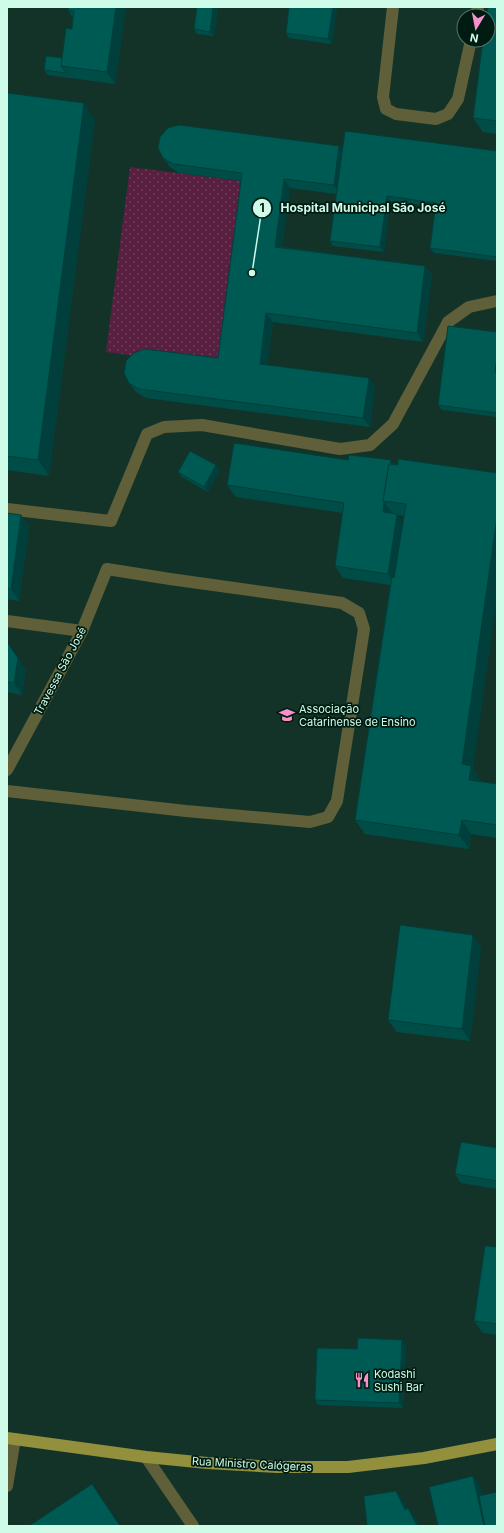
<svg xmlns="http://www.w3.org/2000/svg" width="504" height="1533" font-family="Inter,sans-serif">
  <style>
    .garden { fill: url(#garden-dots) }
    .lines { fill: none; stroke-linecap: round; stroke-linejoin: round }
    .minor { stroke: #5f5f39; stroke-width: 12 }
    .major { stroke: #928f3d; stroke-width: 12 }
    .wall { fill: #004d48; fill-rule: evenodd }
    .shaded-wall { fill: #003f3b }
    .building { fill: #005a54; stroke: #003f3b }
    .labels { text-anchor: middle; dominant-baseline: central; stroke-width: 3.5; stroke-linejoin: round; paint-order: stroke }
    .street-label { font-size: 11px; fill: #cefce8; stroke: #001b11 }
    .poi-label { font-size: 11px; fill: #cefce8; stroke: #001b11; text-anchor: start }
    .leader { fill: none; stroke: #cefce8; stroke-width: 1.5 }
    .callout-dot { fill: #cefce8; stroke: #001b11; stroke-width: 1.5 }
    .mark-label { font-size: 12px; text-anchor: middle; font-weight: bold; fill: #111 }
    .callout-label { font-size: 12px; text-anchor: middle; font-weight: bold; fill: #cefce8; stroke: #001b11; stroke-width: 3.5; stroke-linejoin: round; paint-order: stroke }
  </style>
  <defs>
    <pattern id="garden-dots" width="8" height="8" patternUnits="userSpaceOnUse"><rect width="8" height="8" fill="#581f40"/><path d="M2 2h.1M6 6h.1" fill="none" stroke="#6f405c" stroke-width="1.8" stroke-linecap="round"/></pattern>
  </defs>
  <rect width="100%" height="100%" fill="#143328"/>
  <!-- garden -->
  <polygon class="garden" points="130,167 248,182 224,367 106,352"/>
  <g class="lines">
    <!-- minor -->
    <g class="minor">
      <polyline points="393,7 383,97 386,109 396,114 436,119 448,114 458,99 471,40"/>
      <polyline points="476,16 478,7"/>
      <polyline points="7,509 111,521 147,434 164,427 202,425 340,449 370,445 393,424 448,322 469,307 497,301"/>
      <polyline points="7,621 82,631"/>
      <polyline points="7,770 82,631 107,569 170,579 342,603 359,613 364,629 337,801 328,817 310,822 186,811 7,791"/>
      <polyline points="146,1457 193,1526"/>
      <polyline points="7,1486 15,1439"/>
    </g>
    <!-- major -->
    <polyline class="major" points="7,1438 146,1457 207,1463 277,1467 348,1467 424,1458 497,1444"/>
  </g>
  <!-- wall -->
  <g class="wall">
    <polygon points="69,7 126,7 115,84 48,75 44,70 62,58 72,29 73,18 68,10"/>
    <polygon points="197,7 218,7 214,36 197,34 194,29"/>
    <polygon points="337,7 332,44 289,38 286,33"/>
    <polygon points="497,7 497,134 483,132 473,118"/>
    <polygon points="7,93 95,119 49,476 7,470"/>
    <polygon points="342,150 497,151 497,261 434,253 430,248 436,207 390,201 384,252 333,246 330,241 336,194 290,188 282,247 425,266 432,275 423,342 273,322 267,365 369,378 375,387 370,427 146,398 136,392 129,383 218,358 241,181 179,173 170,167 163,158"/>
    <polygon points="497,332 497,417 442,410 438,405"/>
    <path d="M348,460L398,465L473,769L480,780V781L497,784V838L471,834L469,849L365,834L355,820L390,585L343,578L335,566L343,513L236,497L227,485ZM397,515L404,516L403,523Z"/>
    <polygon points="216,465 220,470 208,492 182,477 178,472"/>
    <polygon points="7,513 21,515 29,527 19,601 7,599"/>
    <polygon points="7,642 26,670 22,695 7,692"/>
    <polygon points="481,947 470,1041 397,1032 388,1020"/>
    <polygon points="497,1148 497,1189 461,1183 455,1174"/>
    <polygon points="497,1247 497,1335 483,1333 474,1321"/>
    <polygon points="402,1340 406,1345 403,1408 318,1405 315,1400 357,1349"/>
  </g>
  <!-- shaded-wall -->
  <g class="shaded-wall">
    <polygon points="116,7 126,7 115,84 107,72"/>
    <polygon points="213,7 218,7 214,36 210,32"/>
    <polygon points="333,7 337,7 332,44 328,39"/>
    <polygon points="84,103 95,119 49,476 38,460"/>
    <polygon points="339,146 346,155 340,194 334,185"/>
    <polygon points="284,179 290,188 281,256 275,247"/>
    <polygon points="387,196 390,201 384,252 380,247"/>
    <polygon points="425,266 432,275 423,342 417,333"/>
    <polygon points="266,313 273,322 266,373 260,364"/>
    <polygon points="496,363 497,365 497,376 495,372"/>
    <polygon points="369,378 375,387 370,427 363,418"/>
    <polygon points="391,460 399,472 384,501"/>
    <polygon points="216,465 220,470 208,492 204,487"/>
    <polygon points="384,502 393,514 383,512"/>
    <polygon points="397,514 405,526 396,586 388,574"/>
    <polygon points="21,515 29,527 19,601 11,589"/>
    <polygon points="497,517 497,599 473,769 480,780 478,794 469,780 462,764"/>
    <polygon points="7,642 26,670 22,695 14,683"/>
    <polygon points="462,820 471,834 469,849 459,835"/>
    <polygon points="473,935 481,947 470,1041 462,1029"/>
    <polygon points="402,1340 406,1345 403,1408 399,1403"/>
    <polygon points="473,1476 480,1485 488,1526 484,1526"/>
    <polygon points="396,1491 404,1503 413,1522 405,1510"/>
    <polygon points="408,1508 417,1520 420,1526 417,1526"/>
  </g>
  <!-- building -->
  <g class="building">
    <polygon points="69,7 116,7 107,72 61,66 66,28 72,29 74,11 68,10"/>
    <polygon points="197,7 213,7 210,32 194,29"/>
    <polygon points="289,7 333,7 328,39 286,33"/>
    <polygon points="488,7 497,7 497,121 473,118 483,40 488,40 488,16 486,16"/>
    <polygon points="46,56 62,58 61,66 66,73 44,70"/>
    <polygon points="7,93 84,103 38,460 7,456"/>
    <polygon points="179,125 339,146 334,185 284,179 275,247 425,266 417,333 266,313 260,364 369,378 363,418 139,389 129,383 124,373 126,361 134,353 145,349 218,358 242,173 173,164 163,158 158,148 160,137 168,128"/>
    <polygon points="345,131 497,151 497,257 430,248 436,203 387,196 380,247 330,241"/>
    <polygon points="448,326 497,332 497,363 496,363 495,372 497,373 497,413 438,405"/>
    <polygon points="234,443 348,460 349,455 391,460 390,464 389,464 383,501 384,502 383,512 397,514 388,574 335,566 344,503 227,485"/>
    <polygon points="190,451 216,465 204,487 178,472"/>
    <polygon points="398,459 497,473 497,517 462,764 471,766 469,780 497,784 497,825 462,820 459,835 355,820 392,577 394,578 406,504 383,501 389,464 398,465"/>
    <polygon points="7,513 21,515 11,589 7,588"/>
    <polygon points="7,642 18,658 14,683 7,682"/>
    <polygon points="400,925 473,935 462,1029 388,1020"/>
    <polygon points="461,1142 497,1148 497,1181 455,1174"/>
    <polygon points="485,1246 497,1247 497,1324 474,1321"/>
    <polygon points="358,1338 402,1340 399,1403 315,1400 317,1348 357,1349"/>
    <polygon points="473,1476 484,1526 438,1526 429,1487"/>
    <polygon points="92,1484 120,1526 29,1526"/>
    <polygon points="396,1491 405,1510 408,1508 417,1526 367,1526 364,1496"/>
    <polygon points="497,1492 497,1526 485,1526 479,1496"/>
  </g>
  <!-- icons -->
  <defs>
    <symbol id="university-bare" viewBox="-9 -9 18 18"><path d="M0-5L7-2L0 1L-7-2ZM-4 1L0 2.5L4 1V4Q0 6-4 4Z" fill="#f98fc8" stroke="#001b11" stroke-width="2.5" paint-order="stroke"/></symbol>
    <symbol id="restaurant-bare" viewBox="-9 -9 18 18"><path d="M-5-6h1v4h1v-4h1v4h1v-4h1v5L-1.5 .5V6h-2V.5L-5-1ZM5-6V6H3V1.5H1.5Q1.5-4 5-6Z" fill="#f98fc8" stroke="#001b11" stroke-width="2.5" paint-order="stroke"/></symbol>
  </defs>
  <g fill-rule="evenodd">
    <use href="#university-bare" x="276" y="704" width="22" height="22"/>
    <use href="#restaurant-bare" x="351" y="1369" width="22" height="22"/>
  </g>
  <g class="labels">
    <!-- street labels -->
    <g class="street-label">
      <text transform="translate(60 671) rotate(-62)">Travessa São José</text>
      <text transform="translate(252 1464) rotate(3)">Rua Ministro Calógeras</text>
    </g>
    <!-- poi labels -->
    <g class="poi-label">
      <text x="299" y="709">Associação<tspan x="299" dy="13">Catarinense de Ensino</tspan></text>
      <text x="374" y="1374">Kodashi<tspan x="374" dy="13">Sushi Bar</tspan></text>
    </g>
  </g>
  <!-- callouts -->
  <path class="leader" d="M252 273L262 208"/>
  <g class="callout-dot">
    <circle cx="252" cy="273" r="4"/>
    <circle cx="262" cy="208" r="10"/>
  </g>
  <g class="mark-label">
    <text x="262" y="212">1</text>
  </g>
  <g class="callout-label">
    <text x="363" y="212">Hospital Municipal São José</text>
  </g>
  <!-- border -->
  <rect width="504" height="1533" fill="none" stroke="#cefce8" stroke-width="16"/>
  <!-- north arrow -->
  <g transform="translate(476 28) rotate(190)"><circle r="19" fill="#001b11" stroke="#527567"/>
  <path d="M0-3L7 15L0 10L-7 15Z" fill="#f98fc8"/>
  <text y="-6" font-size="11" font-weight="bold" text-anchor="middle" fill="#cefce8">N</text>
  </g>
</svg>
